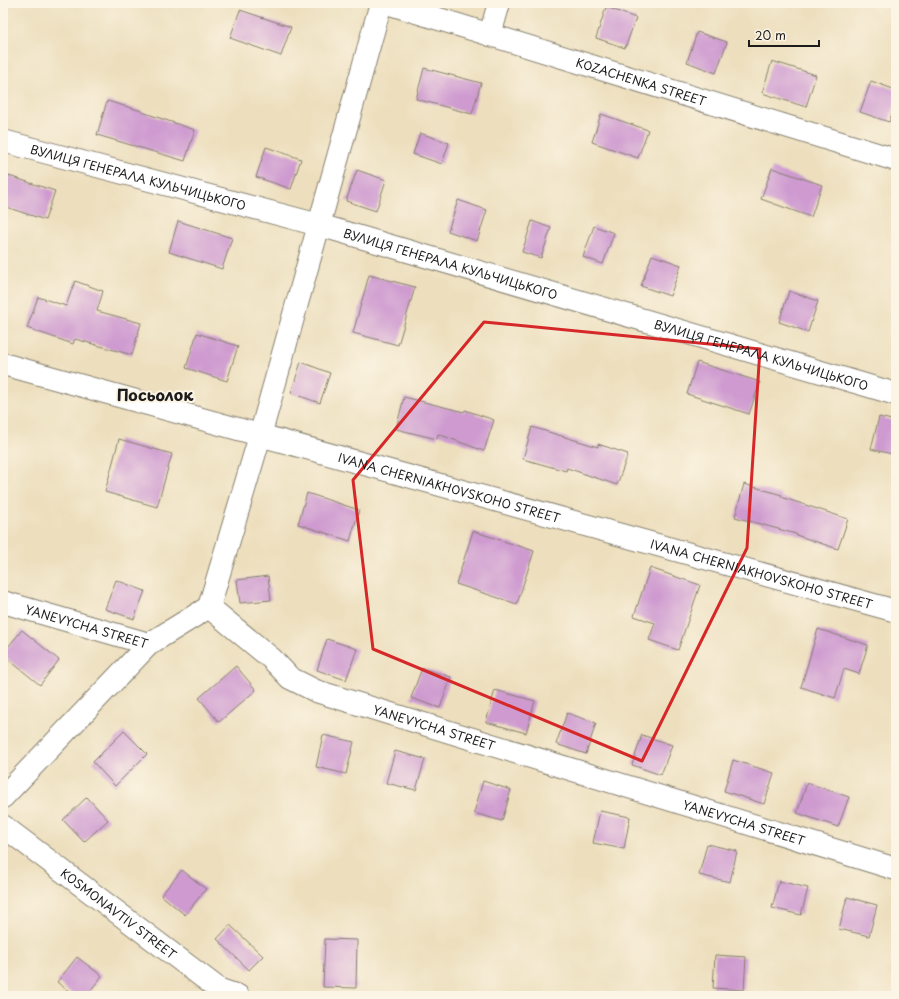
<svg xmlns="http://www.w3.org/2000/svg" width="899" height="999" font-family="'Playpen Sans',sans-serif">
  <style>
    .building { fill: #ce9ad0 }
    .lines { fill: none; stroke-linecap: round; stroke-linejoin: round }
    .minor-casing { stroke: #847e6d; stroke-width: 24 }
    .minor { stroke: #fff; stroke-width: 22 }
    .marked { fill: none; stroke: #d62828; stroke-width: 3; stroke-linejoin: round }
    .labels { text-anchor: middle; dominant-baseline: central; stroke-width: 4; stroke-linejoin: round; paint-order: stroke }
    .street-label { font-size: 12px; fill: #1c1c1c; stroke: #fcf5e5 }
    .district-label { font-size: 16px; font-weight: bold; fill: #1c1c1c; stroke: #fcf5e5 }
  </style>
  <rect width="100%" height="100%" fill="#fcf5e5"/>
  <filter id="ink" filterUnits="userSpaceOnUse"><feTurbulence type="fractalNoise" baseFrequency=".025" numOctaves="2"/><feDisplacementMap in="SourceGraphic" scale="8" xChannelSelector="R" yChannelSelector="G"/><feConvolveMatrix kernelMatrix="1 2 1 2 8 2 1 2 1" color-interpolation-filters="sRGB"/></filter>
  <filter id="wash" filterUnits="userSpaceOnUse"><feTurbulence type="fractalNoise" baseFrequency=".012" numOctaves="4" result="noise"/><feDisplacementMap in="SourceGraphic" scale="16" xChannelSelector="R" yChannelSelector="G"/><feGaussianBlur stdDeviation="0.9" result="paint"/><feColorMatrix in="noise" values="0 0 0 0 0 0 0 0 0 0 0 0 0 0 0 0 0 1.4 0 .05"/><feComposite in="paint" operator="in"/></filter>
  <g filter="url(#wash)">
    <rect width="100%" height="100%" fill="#eddfbe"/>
    <g id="blocks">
      <!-- building -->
      <g class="building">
        <polygon points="606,7 636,18 625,48 596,38"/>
        <polygon points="240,10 291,27 281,56 230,38"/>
        <polygon points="697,32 727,42 716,73 687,62"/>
        <polygon points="772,61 816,75 806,107 762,93"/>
        <polygon points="424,68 481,83 472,114 416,99"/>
        <polygon points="871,81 896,90 896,103 889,122 860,112"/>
        <polygon points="107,101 142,111 142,112 195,130 185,161 97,135"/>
        <polygon points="601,114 648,130 638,158 592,142"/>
        <polygon points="420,133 449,143 442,164 413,154"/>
        <polygon points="266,147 301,159 291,189 256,177"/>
        <polygon points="772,168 822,185 811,217 761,199"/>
        <polygon points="357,170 386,180 376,211 346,201"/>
        <polygon points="3,174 55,191 45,220 3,206"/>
        <polygon points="458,200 487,210 477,241 448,231"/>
        <polygon points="178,221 232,238 222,269 169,252"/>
        <polygon points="532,221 551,228 541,258 522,252"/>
        <polygon points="594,226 614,233 603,264 583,257"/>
        <polygon points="652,255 681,265 670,296 641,286"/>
        <polygon points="369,275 415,287 398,345 353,333"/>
        <polygon points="75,281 103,291 97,311 141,323 132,355 75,339 73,344 27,328 38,297 66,306"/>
        <polygon points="789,291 818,301 808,332 779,322"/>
        <polygon points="197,333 238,346 227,381 186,368"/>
        <polygon points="301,362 330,373 320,403 291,393"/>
        <polygon points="697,362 760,382 749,414 687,394"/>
        <polygon points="404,397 464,412 465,410 494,420 484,451 438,434 437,439 396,429"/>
        <polygon points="879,417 896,421 896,455 871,449"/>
        <polygon points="532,427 598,447 598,444 628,454 617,485 567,468 566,471 523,459"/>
        <polygon points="119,439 172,454 157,507 105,492"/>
        <polygon points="744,484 782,495 781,497 848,519 838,549 796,535 796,534 735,517"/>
        <polygon points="307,493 359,510 350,541 298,524"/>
        <polygon points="473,531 534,551 517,604 456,584"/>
        <polygon points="650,568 700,585 678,650 649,640 655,623 634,616"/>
        <polygon points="268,576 271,600 240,603 237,580"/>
        <polygon points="116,580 145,591 134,619 105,609"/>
        <polygon points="818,629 868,645 859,674 844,669 835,698 801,687"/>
        <polygon points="22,630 59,660 40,685 3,655 3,653"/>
        <polygon points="327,639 357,649 346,680 317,670"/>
        <polygon points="236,666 256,690 219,722 199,698"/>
        <polygon points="422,668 451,677 440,708 411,698"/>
        <polygon points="495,690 535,701 526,733 486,722"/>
        <polygon points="567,713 596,723 586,754 556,744"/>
        <polygon points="124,731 147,754 115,786 93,762"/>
        <polygon points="323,735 354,742 346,774 316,767"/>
        <polygon points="642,735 672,745 661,775 632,765"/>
        <polygon points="395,751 425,759 416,790 386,783"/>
        <polygon points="733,760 774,773 764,804 724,791"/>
        <polygon points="483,781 511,790 502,821 474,813"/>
        <polygon points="807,783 849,797 838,827 797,813"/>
        <polygon points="87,797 108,820 84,842 63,820"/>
        <polygon points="600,811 630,817 624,849 593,843"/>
        <polygon points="707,844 737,851 730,882 699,875"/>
        <polygon points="182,870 206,889 185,915 161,895"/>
        <polygon points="779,881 808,888 801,915 772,908"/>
        <polygon points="847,897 877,905 869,936 839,929"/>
        <polygon points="230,925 263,956 249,970 217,939"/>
        <polygon points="325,939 357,940 356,988 323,987"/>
        <polygon points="715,955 746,957 744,990 713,988"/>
        <polygon points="77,957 102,976 86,996 75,996 57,982"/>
      </g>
    </g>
  </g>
  <g filter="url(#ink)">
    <use href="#blocks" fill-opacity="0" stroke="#847e6d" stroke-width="1"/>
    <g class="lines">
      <defs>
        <g id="minor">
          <path id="s1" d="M387,3L896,160"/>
          <polyline points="490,35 499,3"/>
          <path id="s2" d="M3,141L319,225L896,394"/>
          <path id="s3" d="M3,364L896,611"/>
          <path id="s4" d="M3,602L149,644L209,607L272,659L290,678L316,691L896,869"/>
          <polyline points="209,607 260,436 381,3"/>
          <polyline points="3,797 149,644"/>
          <path id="s5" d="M3,826L220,990L238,996"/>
        </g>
      </defs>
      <!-- minor casing -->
      <use href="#minor" class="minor-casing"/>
      <!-- minor -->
      <use href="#minor" class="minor"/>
    </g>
  </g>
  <!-- marked area -->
  <path class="marked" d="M484,322L760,349L747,548L642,761L373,649L353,480Z"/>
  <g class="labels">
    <!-- street labels -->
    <g class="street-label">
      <text stroke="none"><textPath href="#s1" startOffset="266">KOZACHENKA STREET</textPath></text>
      <text stroke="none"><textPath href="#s2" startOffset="140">ВУЛИЦЯ ГЕНЕРАЛА КУЛЬЧИЦЬКОГО</textPath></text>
      <text stroke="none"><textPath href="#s2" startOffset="464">ВУЛИЦЯ ГЕНЕРАЛА КУЛЬЧИЦЬКОГО</textPath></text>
      <text stroke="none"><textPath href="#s2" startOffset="788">ВУЛИЦЯ ГЕНЕРАЛА КУЛЬЧИЦЬКОГО</textPath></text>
      <text stroke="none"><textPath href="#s3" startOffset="463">IVANA CHERNIAKHOVSKOHO STREET</textPath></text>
      <text stroke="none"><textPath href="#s3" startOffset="787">IVANA CHERNIAKHOVSKOHO STREET</textPath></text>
      <text stroke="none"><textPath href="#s4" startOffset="87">YANEVYCHA STREET</textPath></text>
      <text stroke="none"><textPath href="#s4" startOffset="483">YANEVYCHA STREET</textPath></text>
      <text stroke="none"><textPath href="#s4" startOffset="807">YANEVYCHA STREET</textPath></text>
      <text stroke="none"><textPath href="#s5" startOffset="145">KOSMONAVTIV STREET</textPath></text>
    </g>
    <!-- district labels -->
    <g class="district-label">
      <text x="155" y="394">Посьолок</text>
    </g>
  </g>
  <!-- margin -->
  <rect width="899" height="999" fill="none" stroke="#fcf5e5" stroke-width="16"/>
  <!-- scale -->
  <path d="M749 40v6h70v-6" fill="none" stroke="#1c1c1c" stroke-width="2"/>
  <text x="755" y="40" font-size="12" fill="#1c1c1c" stroke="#fcf5e5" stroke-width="3" paint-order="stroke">20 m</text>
</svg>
